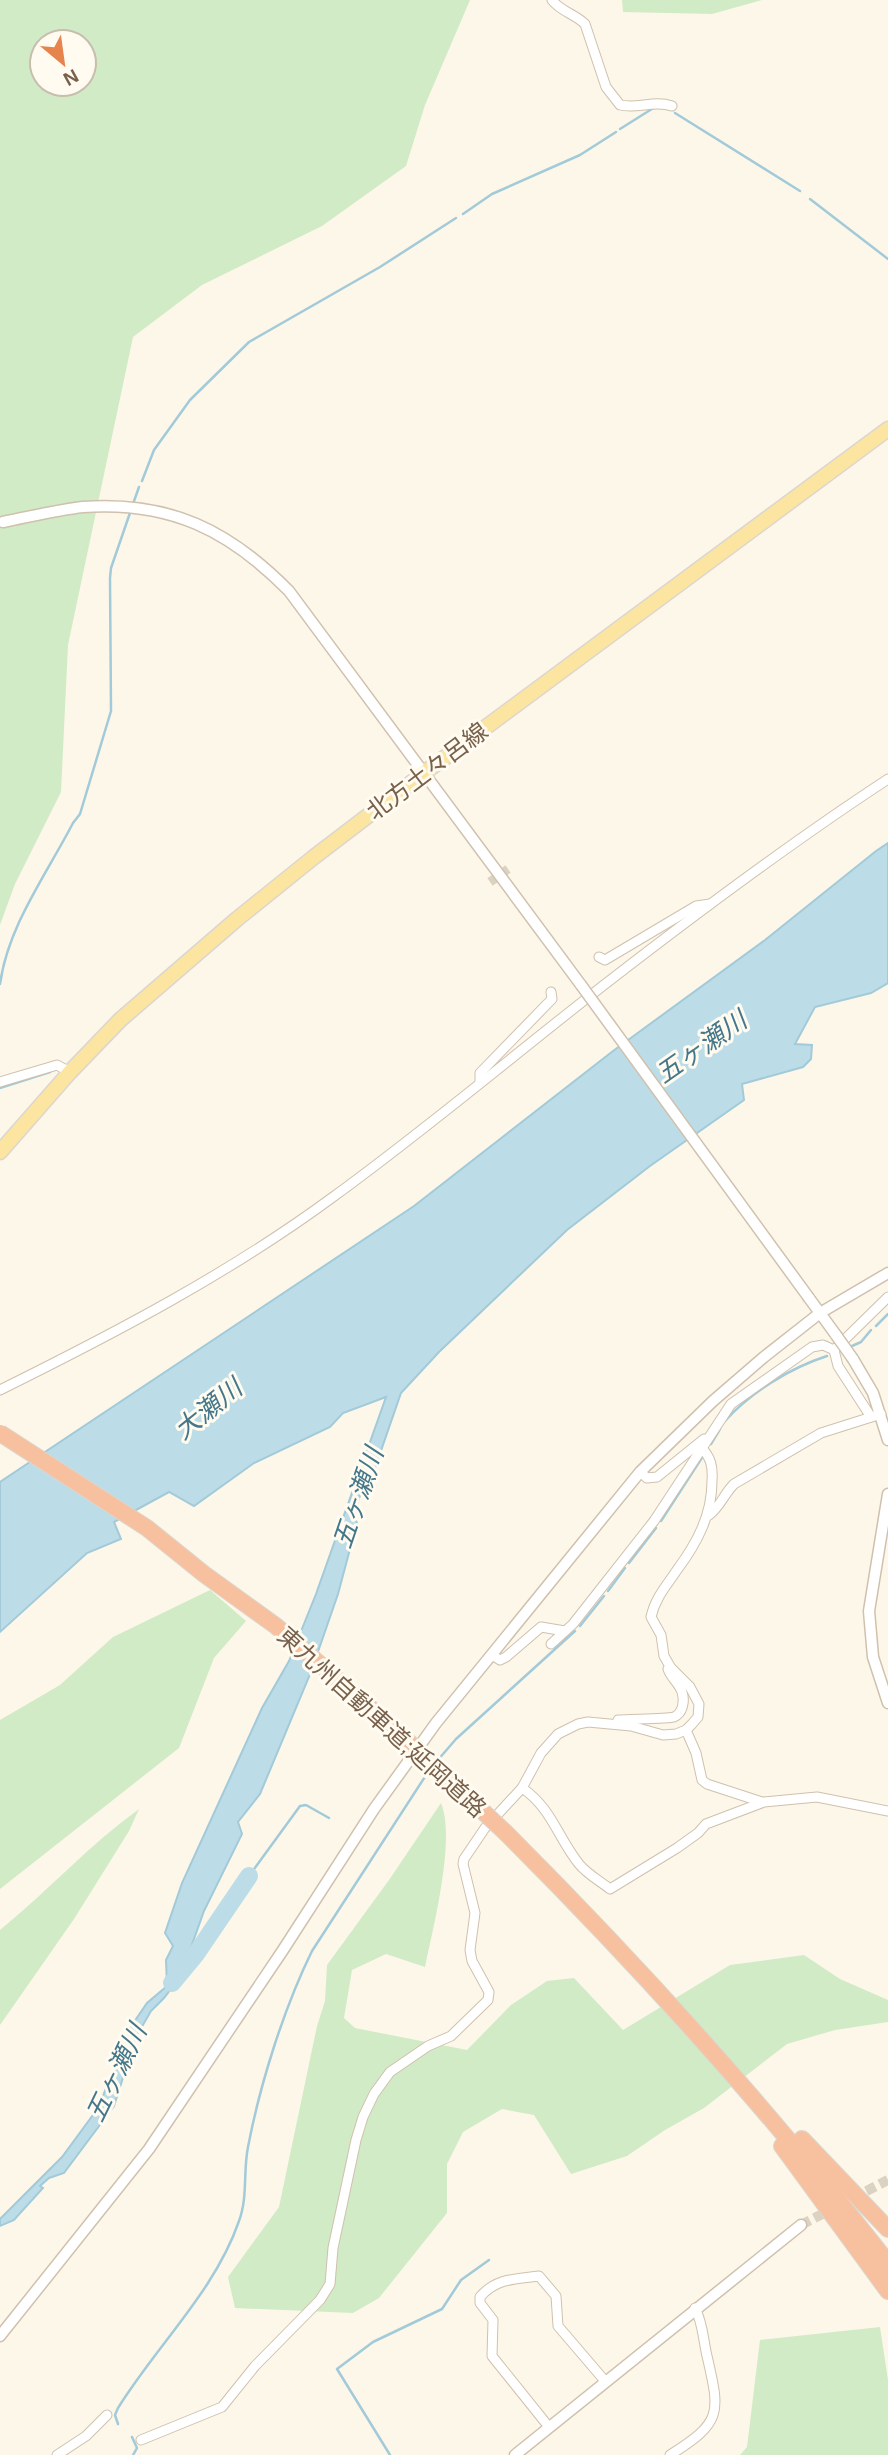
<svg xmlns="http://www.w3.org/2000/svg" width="888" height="2455" font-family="Arial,'Noto Sans JP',sans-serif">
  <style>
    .green { fill: #d1ebc6; fill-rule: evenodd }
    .water { fill: #bcdce7; stroke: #a2cad9; stroke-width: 2 }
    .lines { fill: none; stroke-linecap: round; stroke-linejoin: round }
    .stream { stroke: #a2cad9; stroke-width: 2.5 }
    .river { stroke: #bcdce7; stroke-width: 18 }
    .minor-tunnel { stroke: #dcd2c2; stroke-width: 9; stroke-dasharray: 9 4.5; stroke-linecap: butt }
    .tertiary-tunnel { stroke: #dcd2c2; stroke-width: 10; stroke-dasharray: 10 5; stroke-linecap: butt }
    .minor-casing { stroke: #cfc1ae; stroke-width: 11 }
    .tertiary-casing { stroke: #cfc1ae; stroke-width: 13 }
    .primary-casing { stroke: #dcd6d0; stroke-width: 17 }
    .motorway-casing { stroke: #dcd6d0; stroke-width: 18 }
    .minor { stroke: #fff; stroke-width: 9 }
    .tertiary { stroke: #fff; stroke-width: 10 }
    .primary { stroke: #fbe5a1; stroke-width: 14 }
    .motorway { stroke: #f7c1a0; stroke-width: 16 }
    .tertiary-bridge-casing { stroke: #cfc1ae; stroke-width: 13; stroke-linecap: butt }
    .motorway-bridge-casing { stroke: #dcd6d0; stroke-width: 18; stroke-linecap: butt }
    .tertiary-bridge { stroke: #fff; stroke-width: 10 }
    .motorway-bridge { stroke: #f7c1a0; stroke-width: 16 }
    .labels { text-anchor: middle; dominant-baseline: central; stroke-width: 6; stroke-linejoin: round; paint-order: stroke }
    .street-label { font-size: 24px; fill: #78614c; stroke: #fffbf0 }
    .water-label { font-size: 26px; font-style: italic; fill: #45778b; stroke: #fffbf0 }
  </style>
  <rect width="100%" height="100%" fill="#fdf7e9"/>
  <!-- green -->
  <g class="green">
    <path d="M0,0H470L425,105L406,166L322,226L202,285L133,337L68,645L61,792L15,884L0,925ZM42,42H84V84H42Z"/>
    <polygon points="622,0 762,0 712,14 623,12"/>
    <polygon points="210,1590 246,1621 214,1658 179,1748 0,1889 0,1720 60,1685 113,1637"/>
    <path d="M441,1803C456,1839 433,1928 425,1967L386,1954L352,1970L344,2018L355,2028L467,2050L511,2005L547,1981L574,1978L623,2030L730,1965L804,1955L840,1979L888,2000V2022L835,2030L787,2044L704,2108L665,2130L627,2156L571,2174L534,2115L502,2109L463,2132L447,2164V2213L379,2298L353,2313L235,2308L228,2277L279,2207L317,2026L325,2001L327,1965L389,1880Z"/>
    <path d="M139,1809L129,1831L74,1919L0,2025V1930C48,1891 89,1845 139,1809Z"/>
    <polygon points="880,2327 888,2380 888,2455 740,2455 747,2447 760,2340"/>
  </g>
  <!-- water -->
  <polygon class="water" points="888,843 888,983 871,993 815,1007 795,1044 812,1045 811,1059 803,1067 742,1084 744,1100 650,1166 567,1230 439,1352 401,1393 375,1468 361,1493 353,1515 357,1523 338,1594 311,1672 260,1794 238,1822 242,1834 204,1911 189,1953 174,1985 164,1998 151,2011 136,2037 114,2106 64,2173 49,2178 40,2186 43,2188 14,2220 0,2226 0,2219 62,2157 98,2108 132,2025 147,2003 167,1986 166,1960 173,1946 165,1933 182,1883 262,1708 289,1661 316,1594 386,1397 343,1413 330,1427 254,1463 194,1506 169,1492 114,1522 121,1539 87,1553 0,1632 0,1482 414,1206 613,1051 765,940 876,851"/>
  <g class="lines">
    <!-- stream -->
    <g class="stream">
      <polyline points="675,113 800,191"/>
      <polyline points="620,129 655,107"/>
      <polyline points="810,199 888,259"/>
      <polyline points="463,214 492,194 580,155 616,132"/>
      <polyline points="142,481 154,450 190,400 249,342 380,267 456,218"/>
      <polyline points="133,504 139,487"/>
      <path d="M0,984C8,926 46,875 73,823L80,814L111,711L110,578L111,568L131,510"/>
      <polyline points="0,1088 50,1072"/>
      <polyline points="876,1326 888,1314"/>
      <polyline points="852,1346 861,1342 871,1330"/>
      <path d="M725,1421C751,1392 790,1368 827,1356"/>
      <polyline points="711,1444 720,1429"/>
      <polyline points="661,1521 703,1456"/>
      <polyline points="629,1563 656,1528"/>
      <polyline points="608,1591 625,1568"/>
      <polyline points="580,1626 604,1596"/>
      <polyline points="437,1761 456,1739 575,1631"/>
      <polyline points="249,1876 300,1806 306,1805 329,1818"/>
      <path d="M118,2424L115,2415L118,2408C157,2345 215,2291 239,2221C248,2197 243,2171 248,2147C260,2084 284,2008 312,1951L430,1769"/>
      <polyline points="132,2437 137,2448 133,2455"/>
      <polyline points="390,2455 337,2369 373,2342 442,2309 461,2280 489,2260"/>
    </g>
    <!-- river -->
    <polyline class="river" points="172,1983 196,1954 249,1876"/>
    <!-- minor-tunnel -->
    <polyline class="minor-tunnel" points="490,882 508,869"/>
    <!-- tertiary-tunnel -->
    <g class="tertiary-tunnel">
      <polyline points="853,2198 888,2180"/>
      <polyline points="801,2225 832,2209"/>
    </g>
    <defs>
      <g id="minor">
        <path d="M552,0C560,11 575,14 585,24L606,87L620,105C638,109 654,100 672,106"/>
        <polyline points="599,957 605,960 696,906 710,904"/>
        <polyline points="0,1082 57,1065 70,1072"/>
        <polyline points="480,1083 480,1073 552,999 551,992"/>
        <polyline points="834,1350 838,1366 871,1417"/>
        <path d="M0,1390C115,1333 230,1273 333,1197C417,1136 496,1070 577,1006C678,927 781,849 888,779"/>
        <polyline points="640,1472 647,1478 657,1477 704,1439"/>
        <path d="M709,1515C720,1507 724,1494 734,1484L821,1433L881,1414"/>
        <polyline points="551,1644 573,1624 654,1521 731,1404 812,1347 823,1345 834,1350 888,1297"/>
        <polyline points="492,1655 500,1660 506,1657 541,1627 565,1631"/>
        <path d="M618,1720C629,1719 667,1719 674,1717C683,1713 685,1701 682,1692C679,1683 671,1678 668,1669"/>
        <polyline points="686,1730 696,1753 702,1780 707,1784 762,1802"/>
        <path d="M522,1788C551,1807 558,1838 579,1864C587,1874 600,1881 610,1889L677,1848L698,1833L706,1824L764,1802L817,1797L888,1811"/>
        <path d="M549,2427L492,2356L493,2320L480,2303V2297C496,2278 516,2279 539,2276L556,2296L558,2326L605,2381"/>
        <path d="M141,2440L222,2407L255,2366L320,2300L330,2284L333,2248L356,2140L363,2117L374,2094L390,2072L428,2046L451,2036L488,2000L489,1992L472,1961L470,1950L475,1913L463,1864L464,1859L485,1828L522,1788L541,1753L558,1734L578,1724L588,1722L631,1726L663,1735L676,1734L686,1730L692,1724L698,1717L699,1704L690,1687L671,1668L664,1656L661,1635L651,1617C655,1598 667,1585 677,1570C697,1543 712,1515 712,1481C713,1466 711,1458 701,1447"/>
        <polyline points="57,2455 86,2436 107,2415"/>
        <path d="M670,2455C723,2422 720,2413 707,2356C703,2339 703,2323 695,2308"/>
      </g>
      <g id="tertiary">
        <path d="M3,522C29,517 56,510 83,507C170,501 229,530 289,591L581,985"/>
        <polyline points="809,1298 836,1335"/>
        <polyline points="853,1359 873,1393 888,1440"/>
        <polyline points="888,1494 869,1611 873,1657 888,1703"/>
        <polyline points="0,2336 149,2149 283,1950 374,1809 436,1723 640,1472 713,1401 764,1357 820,1313 888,1273"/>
        <polyline points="515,2455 801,2225"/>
      </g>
      <polyline id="primary" points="0,1152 70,1072 120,1020 237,919 314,857 424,773 888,429"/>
      <g id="motorway">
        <path d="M506,1833C642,1969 770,2111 888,2263"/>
        <polyline points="802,2139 888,2229"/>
        <polyline points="782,2146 888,2291"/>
        <polyline points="873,2257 888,2278"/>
      </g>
    </defs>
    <!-- minor casing -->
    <use href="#minor" class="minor-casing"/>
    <!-- tertiary casing -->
    <use href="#tertiary" class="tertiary-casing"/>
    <!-- primary casing -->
    <use href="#primary" class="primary-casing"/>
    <!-- motorway casing -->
    <use href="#motorway" class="motorway-casing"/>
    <!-- minor -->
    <use href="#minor" class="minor"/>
    <!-- tertiary -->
    <use href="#tertiary" class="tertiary"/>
    <!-- primary -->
    <use href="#primary" class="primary"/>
    <!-- motorway -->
    <use href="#motorway" class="motorway"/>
    <defs>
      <g id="tertiary-bridge">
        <polyline points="581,985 809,1298"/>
        <polyline points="836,1335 853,1359"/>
      </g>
      <polyline id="motorway-bridge" points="0,1433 147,1528 204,1574 276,1626 400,1734 506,1833"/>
    </defs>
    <!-- tertiary-bridge casing -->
    <use href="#tertiary-bridge" class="tertiary-bridge-casing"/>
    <!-- motorway-bridge casing -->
    <use href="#motorway-bridge" class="motorway-bridge-casing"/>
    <!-- tertiary-bridge -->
    <use href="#tertiary-bridge" class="tertiary-bridge"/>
    <!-- motorway-bridge -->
    <use href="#motorway-bridge" class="motorway-bridge"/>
  </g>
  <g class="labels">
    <!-- street labels -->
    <g class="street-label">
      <text transform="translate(427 771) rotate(-37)">北方土々呂線</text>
      <text transform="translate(382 1722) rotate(42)">東九州自動車道;延岡道路</text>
    </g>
    <!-- water labels -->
    <g class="water-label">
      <text transform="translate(701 1047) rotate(-35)">五ヶ瀬川</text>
      <text transform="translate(208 1409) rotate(-39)">大瀬川</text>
      <text transform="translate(358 1498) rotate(-71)">五ヶ瀬川</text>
      <text transform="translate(116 2073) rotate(-64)">五ヶ瀬川</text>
    </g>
  </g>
  <!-- north arrow -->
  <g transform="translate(63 63) rotate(151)"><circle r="33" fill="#fffbf0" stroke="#c9bdae" stroke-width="2"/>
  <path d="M0-5L12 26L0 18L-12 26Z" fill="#e7834d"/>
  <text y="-10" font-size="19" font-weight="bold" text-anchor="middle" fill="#78614c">N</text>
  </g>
</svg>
